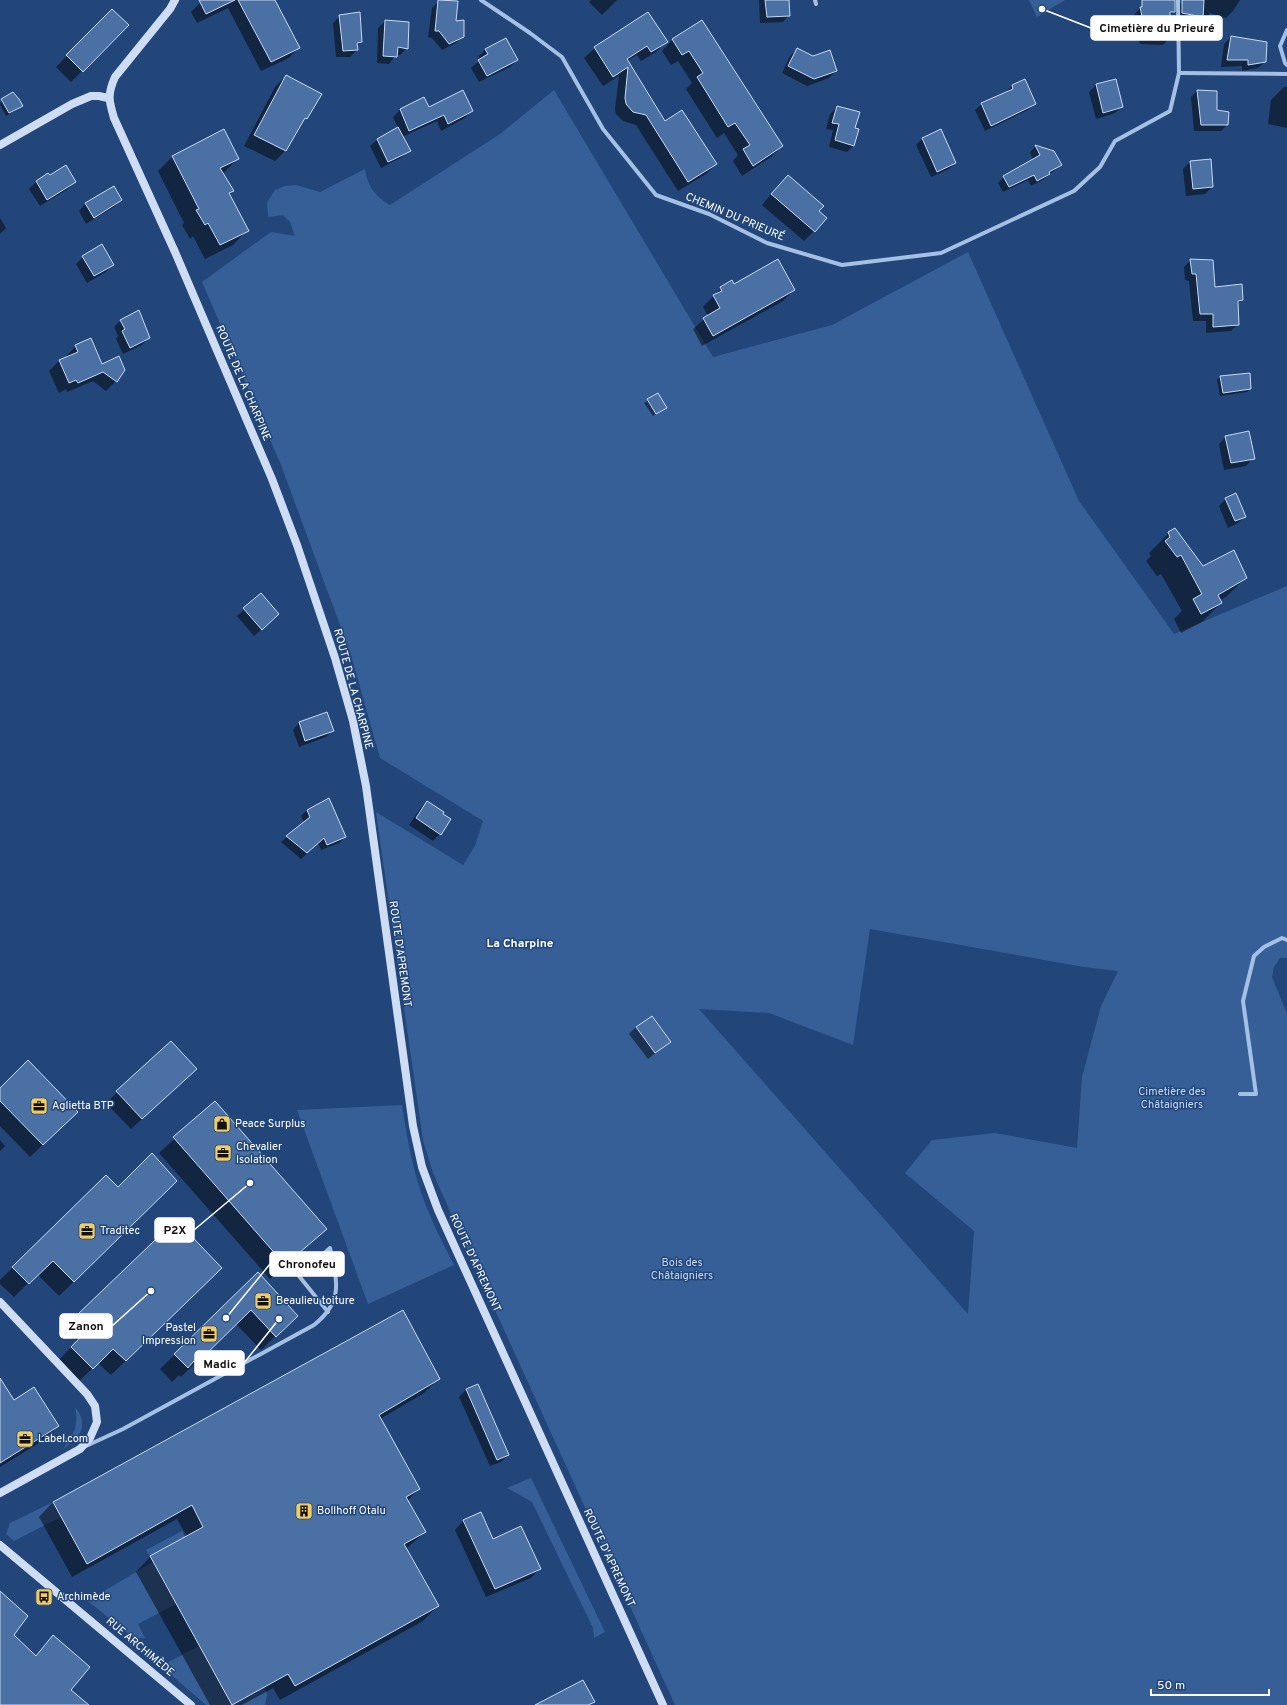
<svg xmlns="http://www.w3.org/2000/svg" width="1287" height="1705" font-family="Overpass,sans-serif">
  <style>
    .green { fill: #365f97; fill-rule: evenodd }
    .shadow { fill: #0007 }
    .building { fill: #4b70a3; stroke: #c7daf4 }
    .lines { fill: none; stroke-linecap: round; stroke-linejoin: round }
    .street { stroke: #a4c0e5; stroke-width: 4 }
    .secondary { stroke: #ceddf4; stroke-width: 8 }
    .labels { text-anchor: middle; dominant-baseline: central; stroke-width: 3; stroke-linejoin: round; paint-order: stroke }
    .street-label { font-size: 11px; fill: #fff; stroke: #22467a }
    .park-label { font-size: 11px; fill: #c7daf4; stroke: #22467a }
    .poi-label { font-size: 11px; fill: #fff; stroke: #22467a; text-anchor: start }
    .neighbourhood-label { font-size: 12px; font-weight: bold; fill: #fff; stroke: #22467a }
    .leader { fill: none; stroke: #fff; stroke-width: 1.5 }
    .callout-dot { fill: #fff; stroke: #22467a; stroke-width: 1.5 }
    .callout { fill: #fff; stroke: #fff; stroke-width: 1.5 }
    .callout-label { font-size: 12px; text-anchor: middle; font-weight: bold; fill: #111 }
  </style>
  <rect width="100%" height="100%" fill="#22467a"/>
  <!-- green -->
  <g class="green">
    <polygon points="1029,0 1065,0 1037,17"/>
    <path d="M554,90L713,357L832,325L968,252L1079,501L1174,634L1287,586V958H1280L1274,967L1272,977L1287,1014V1705H675L449,1209L433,1173L423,1140L376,812L463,865L475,846L483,821L380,758L351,655L281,465L202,282L271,232L295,236L290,222L283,215L268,217L267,203L275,190L285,186L296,185L320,192L365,169C366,173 366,177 368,181C371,191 382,201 390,205L500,134ZM870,929L1084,967L1118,971L1101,1006L1082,1077L1077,1148L995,1133L932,1140L905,1173L974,1231L968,1314L699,1009L769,1013L853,1045Z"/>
    <path d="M402,1105C406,1132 411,1160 419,1186C428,1214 441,1240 454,1265L368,1304L297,1110Z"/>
    <path d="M75,1407C90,1426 80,1437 63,1449C74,1433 79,1427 75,1407Z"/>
    <polygon points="531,1478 605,1632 594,1638 593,1628 532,1502 507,1488"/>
    <polygon points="53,1502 61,1517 14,1541 6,1534 10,1523"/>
    <polygon points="182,1531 185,1537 150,1556 146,1550"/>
    <polygon points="153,1562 176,1604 138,1624 145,1638 135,1639 83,1597 94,1597"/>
    <polygon points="199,1646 232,1705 206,1705 161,1666"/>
    <polygon points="265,1687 267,1695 265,1705 233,1705"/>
  </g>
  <!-- shadow -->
  <g class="shadow">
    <polygon points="205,0 274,0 298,48 289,58 261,71 228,8 197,23 191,12 201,2"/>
    <polygon points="591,0 617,0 602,15 589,2"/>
    <polygon points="759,0 788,0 789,15 783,22 760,23"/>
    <polygon points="1151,0 1174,0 1174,12 1169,16 1169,38 1163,45 1140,44 1134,15 1140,8 1147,6"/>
    <polygon points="1195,0 1240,0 1233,11 1226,18 1210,13 1206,20 1179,16 1179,5 1182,2 1191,6"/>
    <polygon points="439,1 455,22 463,36 456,43 442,50 432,38 428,37 432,8"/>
    <polygon points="112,10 127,25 71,82 56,67"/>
    <polygon points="340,16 361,42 357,46 357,50 350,57 336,57 333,23"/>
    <polygon points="385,21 407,48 400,55 396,55 389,64 377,63 378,28"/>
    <polygon points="702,21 782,146 771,157 742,176 733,161 738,155 724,133 717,138 686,89 692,83 678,61 671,65 662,51 672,40"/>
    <polygon points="1231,37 1265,62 1258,68 1242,71 1242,66 1221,67 1224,44"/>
    <polygon points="505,40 517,60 510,67 479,82 471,68 480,60 478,57 485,50"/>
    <polygon points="666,42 656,52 641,61 637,55 627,61 665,122 716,164 706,174 678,191 636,125 623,121 616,114 615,109 619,76 603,86 584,58 595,48"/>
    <polygon points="797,49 836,71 829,78 807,86 782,73 790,56"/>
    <polygon points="286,76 320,94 286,150 275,161 244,146 275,87"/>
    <polygon points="1115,80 1122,106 1115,113 1096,119 1089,92 1096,85"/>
    <polygon points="1012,86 1035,103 1028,110 985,131 975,110 982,104 1006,92"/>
    <polygon points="1284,87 1287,87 1287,128 1268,124 1271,100"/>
    <polygon points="1197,91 1227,125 1221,131 1194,131 1191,97"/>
    <polygon points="423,98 428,108 472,110 465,118 441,131 437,121 402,137 409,150 402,157 381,168 370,146 378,139 398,128 393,117 400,110"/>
    <polygon points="2,99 22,106 6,116 0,105"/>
    <polygon points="837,107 854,129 854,145 847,152 829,147 833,130 826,129 830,114"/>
    <polygon points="224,131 237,159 223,174 233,191 229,195 247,230 233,245 205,259 193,236 190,239 182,225 184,223 158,171 172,157"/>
    <polygon points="941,131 955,163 949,169 931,177 916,145 922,139"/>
    <polygon points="1035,147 1054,152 1061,165 1043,180 1031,186 1028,180 1003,192 998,183 1004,177 1033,160 1030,152"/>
    <polygon points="1190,162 1212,187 1205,194 1186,196 1183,169"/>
    <polygon points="48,174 49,177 75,182 68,189 40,206 29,189 36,182"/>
    <polygon points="777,187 818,211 814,231 804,241 762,205"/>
    <polygon points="121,200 114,207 86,224 79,211 86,203"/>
    <polygon points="0,218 6,228 0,234"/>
    <polygon points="83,257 113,264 106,272 87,283 76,264"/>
    <polygon points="1191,260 1214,288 1242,300 1237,305 1238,324 1231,331 1206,333 1206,321 1193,321 1189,281 1185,280 1184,267"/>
    <polygon points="734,285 794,290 783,301 702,346 693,329 708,316 703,307 721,288"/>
    <polygon points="121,320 149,338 142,345 123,354 116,339 118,336 114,327"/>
    <polygon points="76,346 102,365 116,381 106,391 93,381 67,392 66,389 59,393 49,371 59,361 67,358 66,356"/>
    <polygon points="1220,377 1250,389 1247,392 1220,396 1217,380"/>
    <polygon points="658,394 666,407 653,416 644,403"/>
    <polygon points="1226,437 1253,458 1246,466 1224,470 1219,444"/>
    <polygon points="1226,499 1245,516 1238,523 1228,528 1219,506"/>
    <polygon points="1169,533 1202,567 1246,577 1226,597 1220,600 1221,603 1202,622 1181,633 1174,619 1182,611 1161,574 1157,576 1146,561 1151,556 1149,553"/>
    <polygon points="261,594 271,621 254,636 237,616"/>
    <polygon points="326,713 332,731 326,737 299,747 293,730 299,723"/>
    <polygon points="427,802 440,834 433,841 409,825 420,809"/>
    <polygon points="307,810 345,837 339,843 321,850 318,843 301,859 281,842 304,823 301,816"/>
    <polygon points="652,1017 669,1042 648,1059 629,1034 636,1027"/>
    <polygon points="171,1042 185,1080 131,1129 106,1103"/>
    <polygon points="0,1089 64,1124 30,1157 0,1126"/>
    <polygon points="215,1102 326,1229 270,1279 159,1153"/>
    <polygon points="0,1140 5,1146 0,1151"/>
    <polygon points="106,1176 118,1188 176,1181 59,1296 37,1274 14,1297 0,1284 0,1280"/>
    <polygon points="257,1274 296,1316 261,1350 236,1324 181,1377 179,1375 172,1382 160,1369"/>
    <polygon points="206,1282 111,1375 98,1363 78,1382 57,1362 77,1341 65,1329 79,1315"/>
    <polygon points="438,1379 424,1393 380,1419 419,1489 407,1501 425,1532 406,1549 438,1606 423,1621 280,1700 273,1688 242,1705 210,1705 136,1572 150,1557 187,1537 177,1519 72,1577 39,1517 53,1502"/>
    <polygon points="0,1380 14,1401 58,1426 44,1440 0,1467"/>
    <polygon points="477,1385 508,1455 501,1462 490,1466 459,1397 466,1390"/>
    <polygon points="480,1513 493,1541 539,1569 531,1578 486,1597 455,1530 463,1521"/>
  </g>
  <!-- building -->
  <g class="building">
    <polygon points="199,0 235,0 206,14"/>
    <polygon points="238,0 275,0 300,48 271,62"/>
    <polygon points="438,0 458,1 456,21 464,20 464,37 449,44 439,31 435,31"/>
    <polygon points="765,0 789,0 790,16 767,17"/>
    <polygon points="1142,0 1175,0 1175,12 1170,12 1170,38 1147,38 1140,7 1142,7"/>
    <polygon points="1182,0 1204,0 1203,17 1182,13"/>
    <polygon points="112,9 129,25 83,72 66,55"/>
    <polygon points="360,12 362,42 357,43 358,50 343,51 339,15"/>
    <polygon points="648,12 668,42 651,52 647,46 627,59 665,121 682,110 717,164 688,182 646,115 633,112 626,104 625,98 628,67 613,77 594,47"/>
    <polygon points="385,20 409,22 408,49 398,47 397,57 383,56"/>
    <polygon points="702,20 783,146 753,166 743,149 750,145 735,123 728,127 697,77 703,73 689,51 682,55 672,39"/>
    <polygon points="1231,36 1267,42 1266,62 1248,65 1248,60 1227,60"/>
    <polygon points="506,38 518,60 487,76 478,60 488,54 485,49"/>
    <polygon points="797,48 813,56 830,50 837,71 814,79 788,66"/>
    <polygon points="286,75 322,94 307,119 305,118 286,151 254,135"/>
    <polygon points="1025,79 1036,104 991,126 981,103 1013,89 1012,85"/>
    <polygon points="1116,79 1123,107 1103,113 1096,84"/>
    <polygon points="463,90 473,111 448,124 444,115 409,131 400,109 424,97 429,107"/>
    <polygon points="1197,90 1217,91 1217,110 1229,112 1228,125 1201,125"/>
    <polygon points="13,92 19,99 23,106 9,113 1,99"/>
    <polygon points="837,106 860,112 855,128 859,129 854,146 835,140 839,124 832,123"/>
    <polygon points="398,127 411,151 388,162 377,139"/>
    <polygon points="224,129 239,159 220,168 234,191 229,193 249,231 220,245 208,223 205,225 196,210 199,209 172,156"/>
    <polygon points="941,129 956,163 937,172 922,138"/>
    <polygon points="1035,145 1054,151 1062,165 1049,172 1050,174 1037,181 1034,175 1009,187 1003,176 1040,155"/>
    <polygon points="1211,159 1213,187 1193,189 1190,161"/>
    <polygon points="66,165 76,182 47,200 36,181 48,173 50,175"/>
    <polygon points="788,175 824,206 819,211 827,218 815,232 771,194"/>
    <polygon points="114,186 122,200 94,218 85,203"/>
    <polygon points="102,244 114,265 94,276 82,256"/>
    <polygon points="778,259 795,290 713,336 703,318 720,308 713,295 722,291 720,287 732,280 734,284"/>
    <polygon points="1190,259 1213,260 1215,287 1242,284 1243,300 1238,301 1239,325 1213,327 1213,314 1200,314 1196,274 1192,274"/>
    <polygon points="139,310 150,338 130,348 122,331 125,329 120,320"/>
    <polygon points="91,338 102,364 119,356 125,370 117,382 103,372 78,383 76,380 69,383 59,360 78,352 75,345"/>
    <polygon points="1250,373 1251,389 1223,393 1220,376"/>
    <polygon points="658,393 667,408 656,414 647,399"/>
    <polygon points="1249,431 1255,459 1231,463 1225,436"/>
    <polygon points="1236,493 1246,517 1235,521 1225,498"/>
    <polygon points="1175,528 1203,566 1234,550 1247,578 1218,595 1222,603 1201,614 1193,599 1202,594 1181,555 1177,557 1165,541 1170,537 1168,532"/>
    <polygon points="261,593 279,614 262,630 243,608"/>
    <polygon points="327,712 334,731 305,741 299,722"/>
    <polygon points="329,798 346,837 327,845 324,838 307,853 286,836 310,817 307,810"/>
    <polygon points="427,801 444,812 443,814 451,819 441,835 416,818"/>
    <polygon points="652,1016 671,1042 655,1053 636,1027"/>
    <polygon points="171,1041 197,1069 142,1119 116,1091"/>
    <polygon points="28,1060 78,1112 43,1145 0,1101 0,1088"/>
    <polygon points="215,1101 327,1229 285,1265 173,1137"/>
    <polygon points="152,1153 177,1181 74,1282 53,1261 29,1284 12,1267 106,1175 118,1187"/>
    <polygon points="176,1220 222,1268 126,1361 113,1349 93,1369 71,1347 91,1326 78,1314"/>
    <polygon points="258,1272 298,1316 276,1337 251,1310 196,1364 194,1361 188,1368 174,1354"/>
    <polygon points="403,1310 440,1379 379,1415 420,1489 406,1497 426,1532 404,1544 439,1606 295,1686 288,1674 232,1705 150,1556 203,1527 192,1505 87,1564 53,1502"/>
    <polygon points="0,1378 14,1400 34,1387 59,1426 0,1463"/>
    <polygon points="478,1384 509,1455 497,1460 466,1389"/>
    <polygon points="481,1512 493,1539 521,1526 541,1569 495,1589 463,1520"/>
    <polygon points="0,1591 28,1616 14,1635 36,1656 53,1635 90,1667 71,1690 89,1705 0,1705"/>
    <polygon points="583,1680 595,1702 588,1705 535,1705"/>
  </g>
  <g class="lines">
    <!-- street -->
    <g class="street">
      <polyline points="481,0 530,33 562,57 603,129 656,195 709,214 767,243 842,265 941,253 1074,191 1100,167 1115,141 1170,111 1179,73 1178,0"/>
      <polyline points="815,0 816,4"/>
      <polyline points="1287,30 1280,46 1285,63 1287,65"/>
      <polyline points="1179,73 1287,74"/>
      <polyline points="1240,1094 1256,1094 1243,1001 1254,956 1264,947 1282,938 1287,940"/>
      <path d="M86,1446L123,1429L314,1325C344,1301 337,1281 330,1248L299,1276L328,1312"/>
    </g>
    <!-- secondary -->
    <g class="secondary">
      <path d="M175,0L170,9L115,77C107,95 109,101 114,118L175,252L272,479L297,545L335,658L353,721L366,786L413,1126L422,1167L438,1210L663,1705"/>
      <polyline points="0,145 72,104 91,96 99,96 108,98"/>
      <polyline points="0,1302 87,1394 95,1406 97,1422 90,1438 80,1449 0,1493"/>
      <polyline points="0,1545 191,1705"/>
    </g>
  </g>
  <!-- icons -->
  <defs>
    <symbol id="office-square" viewBox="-11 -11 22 22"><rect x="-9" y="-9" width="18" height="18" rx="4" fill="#f0cc67" stroke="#22467a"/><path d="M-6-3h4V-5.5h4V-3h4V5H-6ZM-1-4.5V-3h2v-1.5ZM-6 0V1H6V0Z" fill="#111"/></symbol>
    <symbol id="shop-square" viewBox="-11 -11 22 22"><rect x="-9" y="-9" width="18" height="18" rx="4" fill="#f0cc67" stroke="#22467a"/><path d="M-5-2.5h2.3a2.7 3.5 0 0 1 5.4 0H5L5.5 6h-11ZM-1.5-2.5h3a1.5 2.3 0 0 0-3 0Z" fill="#111"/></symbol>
    <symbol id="building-square" viewBox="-11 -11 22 22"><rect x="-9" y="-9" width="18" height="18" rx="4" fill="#f0cc67" stroke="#22467a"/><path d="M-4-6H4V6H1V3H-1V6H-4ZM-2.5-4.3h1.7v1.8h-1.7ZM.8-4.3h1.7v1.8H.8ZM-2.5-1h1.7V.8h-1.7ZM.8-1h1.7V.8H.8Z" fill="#111"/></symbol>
    <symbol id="bus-square" viewBox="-11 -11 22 22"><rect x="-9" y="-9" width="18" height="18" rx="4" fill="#f0cc67" stroke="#22467a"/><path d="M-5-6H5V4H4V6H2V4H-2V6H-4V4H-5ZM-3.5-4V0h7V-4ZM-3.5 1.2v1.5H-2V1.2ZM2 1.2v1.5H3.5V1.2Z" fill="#111"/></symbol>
  </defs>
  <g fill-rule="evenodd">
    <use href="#office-square" x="29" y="1096" width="20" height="20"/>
    <use href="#shop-square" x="212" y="1114" width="20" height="20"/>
    <use href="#office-square" x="213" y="1143" width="20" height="20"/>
    <use href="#office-square" x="77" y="1221" width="20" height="20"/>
    <use href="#office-square" x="253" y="1291" width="20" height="20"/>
    <use href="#office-square" x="199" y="1324" width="20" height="20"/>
    <use href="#office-square" x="15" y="1429" width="20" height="20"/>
    <use href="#building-square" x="294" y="1501" width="20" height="20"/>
    <use href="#bus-square" x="34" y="1587" width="20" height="20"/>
  </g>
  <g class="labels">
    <!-- street labels -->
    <g class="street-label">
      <text transform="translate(735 217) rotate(23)">CHEMIN DU PRIEURÉ</text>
      <text transform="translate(243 383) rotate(67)">ROUTE DE LA CHARPINE</text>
      <text transform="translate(353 689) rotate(75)">ROUTE DE LA CHARPINE</text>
      <text transform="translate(400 954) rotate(82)">ROUTE D'APREMONT</text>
      <text transform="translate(475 1263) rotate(65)">ROUTE D'APREMONT</text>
      <text transform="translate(609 1558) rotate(65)">ROUTE D'APREMONT</text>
      <text transform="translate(140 1647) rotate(40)">RUE ARCHIMÈDE</text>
    </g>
    <!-- park labels -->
    <g class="park-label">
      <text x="1172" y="1092">Cimetière des<tspan x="1172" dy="13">Châtaigniers</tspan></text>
      <text x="682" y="1263">Bois des<tspan x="682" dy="13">Châtaigniers</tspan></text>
    </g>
    <!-- poi labels -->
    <g class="poi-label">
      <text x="52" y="1106">Aglietta BTP</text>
      <text x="235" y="1124">Peace Surplus</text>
      <text x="236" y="1147">Chevalier<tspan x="236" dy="13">Isolation</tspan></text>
      <text x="100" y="1231">Traditec</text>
      <text x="276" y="1301">Beaulieu toiture</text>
      <text x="196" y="1328" text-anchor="end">Pastel<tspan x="196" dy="13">Impression</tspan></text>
      <text x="38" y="1439">Label.com</text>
      <text x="317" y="1511">Bollhoff Otalu</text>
      <text x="57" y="1597">Archimède</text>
    </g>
    <!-- neighbourhood labels -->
    <g class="neighbourhood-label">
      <text x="520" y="944">La Charpine</text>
    </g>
  </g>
  <!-- callouts -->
  <path class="leader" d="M1042 9L1091 28M250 1183L194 1230M226 1318L270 1264M151 1291L112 1326M279 1319L244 1363"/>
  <g class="callout-dot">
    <circle cx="1042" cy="9" r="4"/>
    <circle cx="250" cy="1183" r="4"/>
    <circle cx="226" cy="1318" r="4"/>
    <circle cx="151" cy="1291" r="4"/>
    <circle cx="279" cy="1319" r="4"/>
  </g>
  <g class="callout">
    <rect x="1091" y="16" width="131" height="24" rx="4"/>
    <rect x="155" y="1218" width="39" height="24" rx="4"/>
    <rect x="270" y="1252" width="74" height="24" rx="4"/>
    <rect x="60" y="1314" width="52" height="24" rx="4"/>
    <rect x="195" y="1351" width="49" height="24" rx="4"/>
  </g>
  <g class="callout-label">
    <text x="1157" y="32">Cimetière du Prieuré</text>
    <text x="175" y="1234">P2X</text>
    <text x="307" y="1268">Chronofeu</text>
    <text x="86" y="1330">Zanon</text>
    <text x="220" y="1368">Madic</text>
  </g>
  <!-- scale -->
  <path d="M1151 1689v6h118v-6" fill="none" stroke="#ffffff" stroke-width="2"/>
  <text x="1157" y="1689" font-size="12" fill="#ffffff" stroke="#22467a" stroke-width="3" paint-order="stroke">50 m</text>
</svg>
